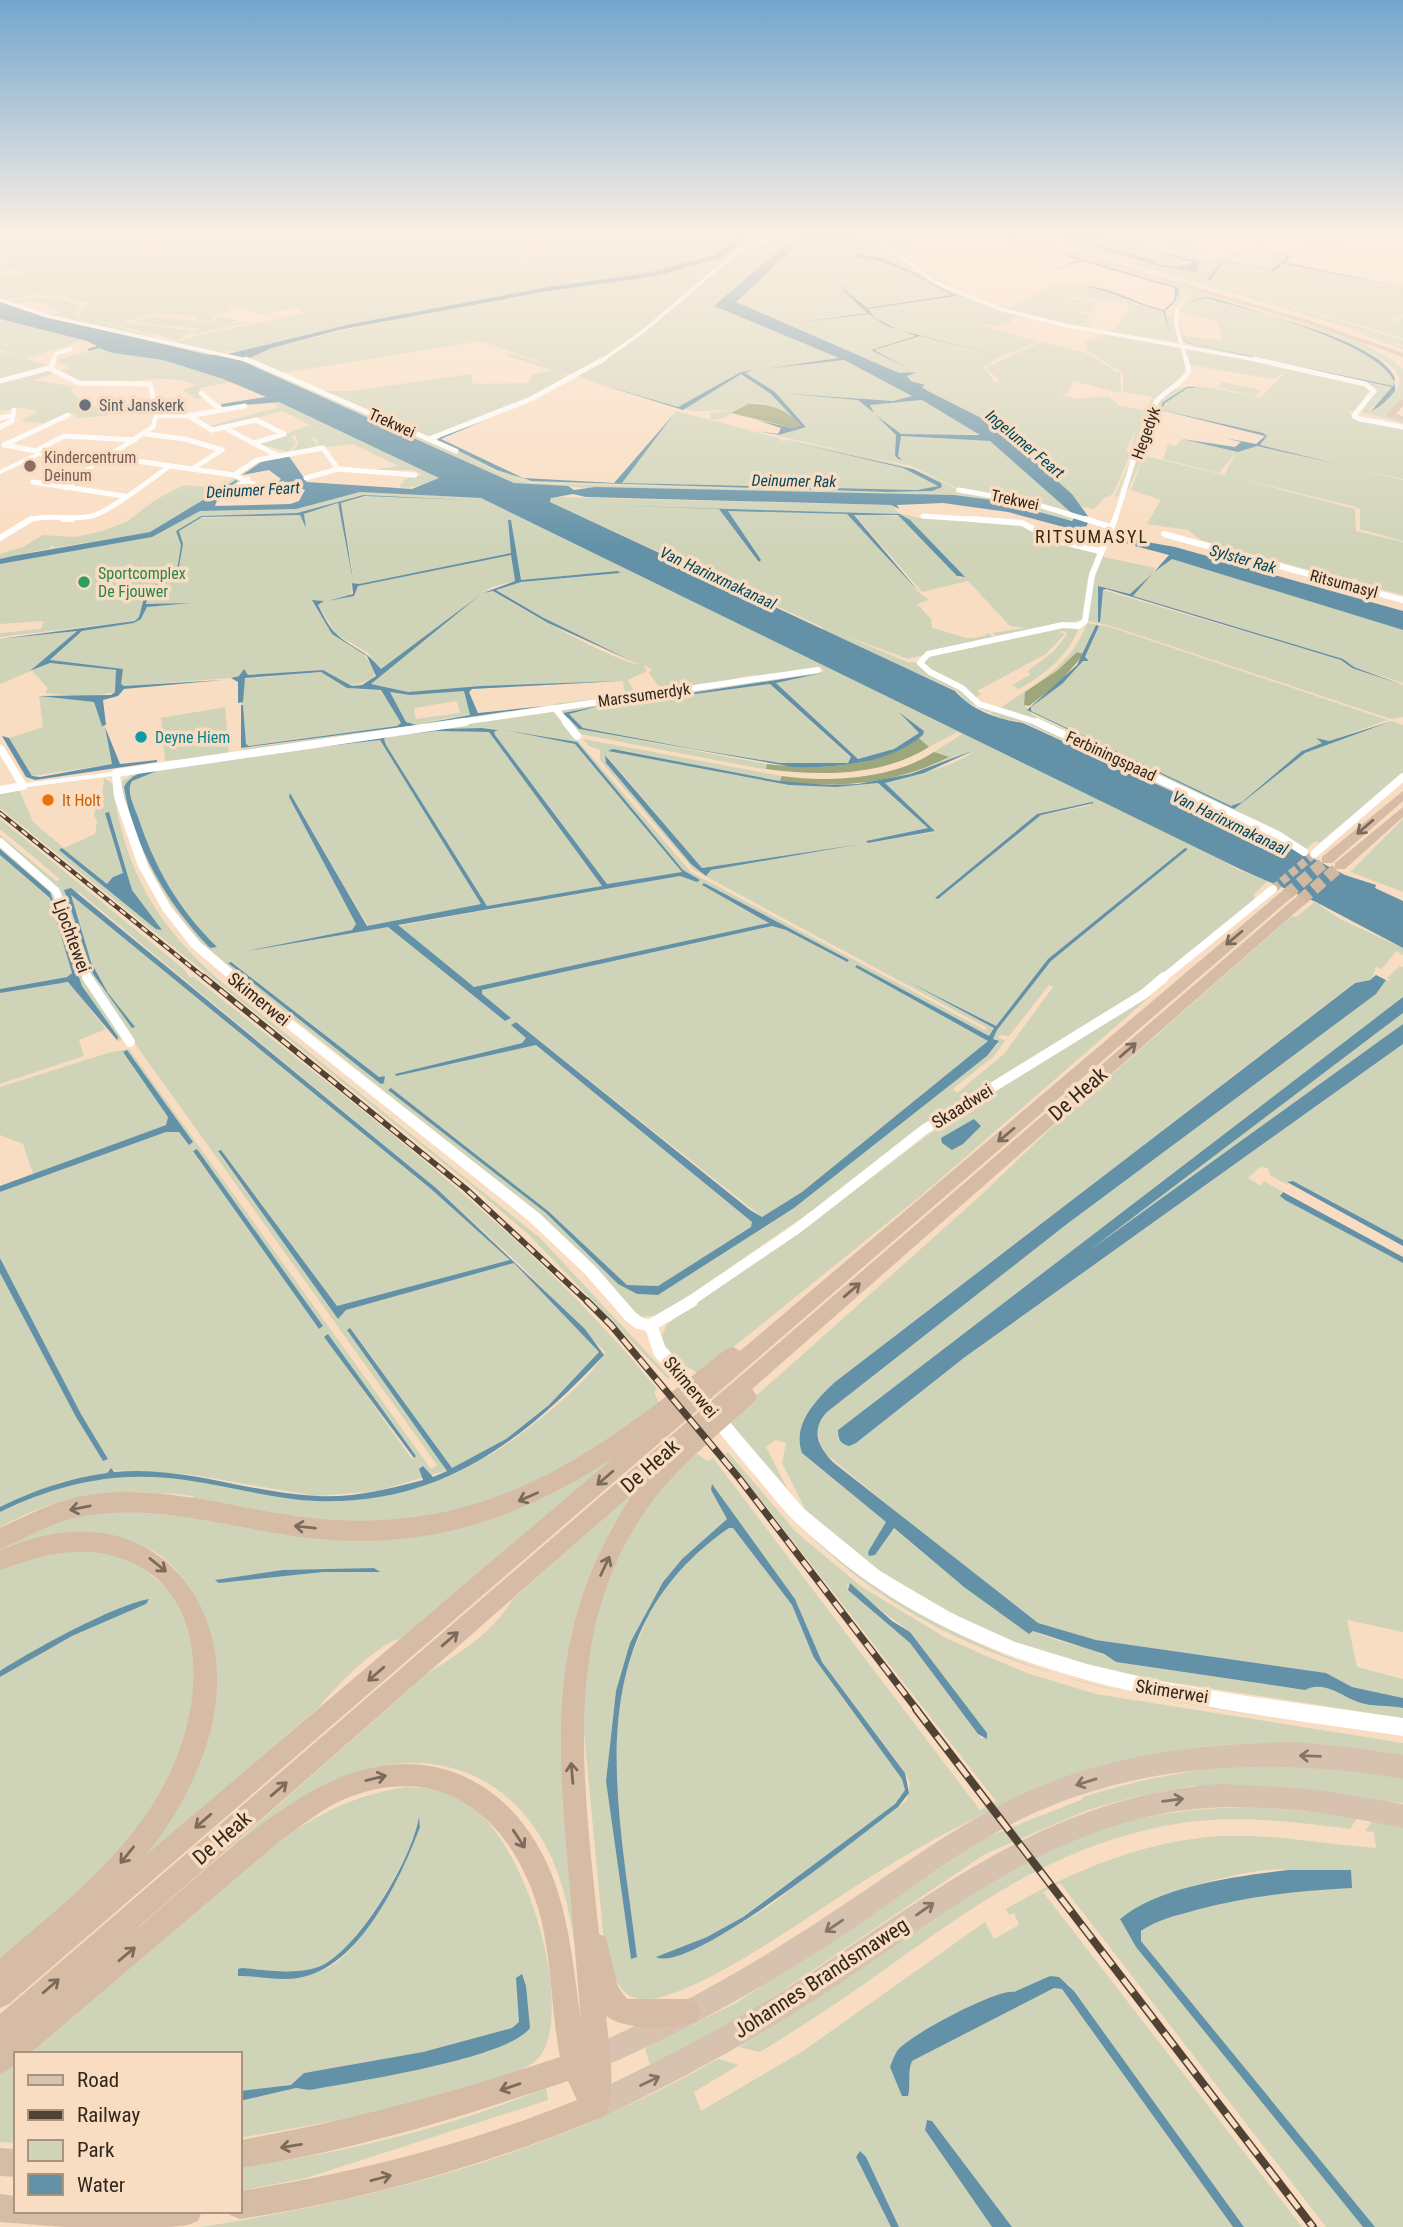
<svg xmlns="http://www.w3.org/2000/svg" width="1403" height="2227" font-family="'Roboto Condensed',sans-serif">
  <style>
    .green { fill: #cfd4b9; fill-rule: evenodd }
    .forest { fill: #9ea67b }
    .water { fill: #6392a8; fill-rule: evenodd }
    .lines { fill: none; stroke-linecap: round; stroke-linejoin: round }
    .minor-tunnel { stroke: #d1b9a1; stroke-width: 8; stroke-dasharray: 8 3.5; stroke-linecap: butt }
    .trunk-tunnel { stroke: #d1b9a1; stroke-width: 12; stroke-dasharray: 12 6; stroke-linecap: butt }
    .minor-far5 { stroke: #fff; stroke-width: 3.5 }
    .minor-far4 { stroke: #fff; stroke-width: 5 }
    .minor-far3 { stroke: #fff; stroke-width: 6 }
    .minor-far2 { stroke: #fff; stroke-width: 8 }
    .minor-far1 { stroke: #fff; stroke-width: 10 }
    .minor { stroke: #fff; stroke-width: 12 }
    .tertiary { fill: #fff; fill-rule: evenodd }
    .secondary { fill: #fbf1e7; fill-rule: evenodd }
    .primary { fill: #d6c2af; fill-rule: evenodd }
    .trunk { fill: #d7bca5; fill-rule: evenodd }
    .rail-far3-casing { stroke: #504336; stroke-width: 4.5 }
    .rail-far2-casing { stroke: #504336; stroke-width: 6 }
    .rail-far1-casing { stroke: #504336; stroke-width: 7 }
    .rail-casing { stroke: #504336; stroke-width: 8 }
    .rail-far3 { stroke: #f9ddc2; stroke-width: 2.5; stroke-dasharray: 7; stroke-linecap: butt }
    .rail-far2 { stroke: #f9ddc2; stroke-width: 3.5; stroke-dasharray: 10; stroke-linecap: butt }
    .rail-far1 { stroke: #f9ddc2; stroke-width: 4.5; stroke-dasharray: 13; stroke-linecap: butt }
    .rail { stroke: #f9ddc2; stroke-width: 5; stroke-dasharray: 17; stroke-linecap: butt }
    .oneway { stroke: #7c6a5a }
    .oneway2 { stroke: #847466 }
    .worship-dot { fill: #6b7280; stroke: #f9ddc2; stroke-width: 2.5 }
    .education-dot { fill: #8d6e63; stroke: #f9ddc2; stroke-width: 2.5 }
    .leisure-dot { fill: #2e9e5b; stroke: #f9ddc2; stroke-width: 2.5 }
    .culture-dot { fill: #0f9aa8; stroke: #f9ddc2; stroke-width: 2.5 }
    .food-dot { fill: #e8710a; stroke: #f9ddc2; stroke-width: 2.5 }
    .labels { text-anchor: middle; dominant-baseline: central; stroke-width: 7; stroke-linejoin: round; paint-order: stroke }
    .far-worship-label { font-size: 16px; fill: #5b616d; stroke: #f9ddc2; text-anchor: start }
    .far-street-label { font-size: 16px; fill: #32271d; stroke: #f9ddc2 }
    .far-water-label { font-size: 16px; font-style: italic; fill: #02485f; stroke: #f9ddc2 }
    .far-education-label { font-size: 16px; fill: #785e54; stroke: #f9ddc2; text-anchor: start }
    .far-leisure-label { font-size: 16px; fill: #27864d; stroke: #f9ddc2; text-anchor: start }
    .far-culture-label { font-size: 16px; fill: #0d838f; stroke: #f9ddc2; text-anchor: start }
    .far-food-label { font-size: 16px; fill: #c56008; stroke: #f9ddc2; text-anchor: start }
    .far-quarter-label { font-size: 18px; letter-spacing: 2px; fill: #3c2710; stroke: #f9ddc2 }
    .street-label { font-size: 18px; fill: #32271d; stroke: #f9ddc2 }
    .near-street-label { font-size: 21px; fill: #32271d; stroke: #f9ddc2 }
  </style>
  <rect width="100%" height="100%" fill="#f9ddc2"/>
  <!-- green -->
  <g class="green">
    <polygon points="0,234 140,234 154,243 161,264 157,241 147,234 262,234 296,267 265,234 555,234 516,262 540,249 558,234 740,234 715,255 646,273 548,287 351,324 241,352 223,351 230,354 209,355 48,317 0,301 47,315 63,312 31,300 13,304 9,302 39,297 81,304 74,314 66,312 175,343 191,337 304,313 296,307 259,315 224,301 235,307 222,314 212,308 218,314 203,326 221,316 239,321 209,328 241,322 245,323 189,335 200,329 132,322 153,317 207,322 194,319 198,317 155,313 122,322 193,331 177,340 86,318 78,312 92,304 69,299 68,294 55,296 37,294 4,300 0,298 0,278 23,274 18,268 0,271 4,266 0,259 0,240 9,240 0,238"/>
    <path d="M752,234L785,235L771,243L788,235L803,238L780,249L714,306L839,358L757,370L844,360L913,396L893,401L779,393L858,400L874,413L870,405L922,400L980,434H901L877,415L896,435L895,455L898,459L902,460L898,456L901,436L990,441L1060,501L1075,517L1031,502L959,489L911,466L779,436L806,426L775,392L744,373L753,370L741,372L678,407L577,376L629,343L682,302L738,252L752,245L739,250C708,276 609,368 575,374C570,375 564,373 559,372L570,377C551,390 446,439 426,436C403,434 345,402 321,391H354L471,374L473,384L529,383L532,375L551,370L508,356L506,352L569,372L481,341L281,373L245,358L272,348L354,328L568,288L657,276L721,258Z"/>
    <path d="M868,234L934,282L976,302L1033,319L1014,317C1008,329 992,326 976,323L1038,342L1001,356L984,367L995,383L1000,381L986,368L1041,342L1086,353L1115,370L1111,371L1120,372L1121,393L1073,381L1067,394H1042H1059L1077,399L1108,396L1120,406L1144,410L1145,415L1152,397L1123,392V373L1086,350L1085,342L1104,335L1100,333H1103L1180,345C1192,371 1183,394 1152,399L1155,401L1117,497L1115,496L1134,453L1130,451L1135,433L1126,449L1130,455L1113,494L1103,499L1094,509L1082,507L1072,494L993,424L926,390L922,387L925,385L911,381L907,376L917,372L899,373L736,302L795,247L825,240L867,241L872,239L845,237Z"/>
    <path d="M871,234H936L880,238H929L889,243L914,249L901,254C935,279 967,297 1007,309L1062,282L1106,290L1132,303L1163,311L1170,334L1166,315L1174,316L1179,342L1102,331L1114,330L1130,304L1074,297L1048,316L1076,299L1101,302L1092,312L1081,311L1079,314L1091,316L1087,320L1091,324L1087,327L1097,330C1018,316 963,302 898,254L905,250L895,252Z"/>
    <path d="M1105,234H1118L1185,255L1162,252C1178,258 1196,254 1211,260L1195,281H1190L1035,236L1051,235L1159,266L1194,272L1200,263L1189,261L1168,266L1146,257L1091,243L1107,238Z"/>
    <polygon points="1122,234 1135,237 1129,234 1198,234 1196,240 1179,249 1189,245 1197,246 1193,251 1182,251 1208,255 1241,248 1207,256 1188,254"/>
    <path d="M1296,234C1333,234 1368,235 1403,242V247L1360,239L1333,251L1281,240L1247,248Z"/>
    <polygon points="1021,239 1186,287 1190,289 1177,306 1172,306 1179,289 1017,240"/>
    <polygon points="1233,251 1263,258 1273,254 1287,257 1274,271 1285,264 1403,287 1403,314 1381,327 1403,317 1403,338 1210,281 1216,269 1207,281 1403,340 1403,345 1382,339 1403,347 1403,349 1348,329 1382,339 1372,335 1196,282 1212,258 1273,267 1276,264 1224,254"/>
    <path d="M1192,290C1238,298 1373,337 1403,369V400L1386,415L1403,419V423L1361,412L1376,392L1366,383L1197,347L1353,381L1371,389L1354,411L1334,414L1348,412L1357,419L1403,428V479L1353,468L1403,480V541L1360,529V509L1356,507L1229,476L1355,509L1356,531L1403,542V595L1359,584L1356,578L1348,581L1201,540L1188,530L1147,524L1161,500L1131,490L1143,457L1124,498L1148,426L1151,427L1142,455L1224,475L1236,453L1219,473L1163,459L1168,444L1176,446L1182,439L1238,452L1255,446L1337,464L1260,445L1267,436L1263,433L1162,410L1170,397L1163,402L1158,415L1153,413C1173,369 1215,392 1251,395L1217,387L1222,382L1261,390L1255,396L1260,398L1286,372L1274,379L1190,365L1185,346H1194L1183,342L1178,317L1184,336L1223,340L1216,321L1179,313ZM1208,297C1240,302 1394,347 1399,378C1402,392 1382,403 1373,411L1369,410L1388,394L1395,382C1394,339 1243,312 1208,297Z"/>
    <polygon points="0,319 80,339 82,341 27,358 20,357 51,366 0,378 0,352 17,355 0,350"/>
    <path d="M101,348L113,353L163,360L231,382L200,388L206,397L196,399L183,390L196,385C161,370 124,388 85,383C77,382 68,375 60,371L70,369L57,360Z"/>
    <path d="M243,359L461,453L435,441L438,439L524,480L888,492L932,491L942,484L913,469L787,441L903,468L938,486L917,490L622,483L676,411L779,438L781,441L790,440C846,453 907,459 957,490L954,492L1018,501L1074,519L1066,520L1015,503L952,495L589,488L515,483L241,362ZM461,454L505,475L529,482L903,493L529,483L503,475Z"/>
    <polygon points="47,369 56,373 33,380 74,387 71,391 79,399 94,400 86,400 98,409 113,410 106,416 77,418 74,415 80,414 70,413 47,424 21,421 38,411 20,408 0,411 0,382"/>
    <path d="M741,374L771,394L791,415C779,409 761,399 746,405C732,409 726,423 710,419L711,413L727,411C710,408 698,415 682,408Z"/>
    <path d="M275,401L279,402L439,478C425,483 414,490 399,487L405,479L422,475L414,470H372L398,466L353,444L317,448L318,441L309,435L317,444L315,448L291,452L298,444L296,436L291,435L296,443L289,452L259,444L310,425L283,411L218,428L210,426L279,407L270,402L247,404Z"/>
    <polygon points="232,476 214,490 235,478 242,481 220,493 239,481 233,481 150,532 54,548 52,544 51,548 0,559 0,554 23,547 43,535 75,537 103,531 128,521 155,500 184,485 214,488"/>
    <path d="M360,492L481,498L1192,844L1241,871L1269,880L1254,894L1255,899L1146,988L916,1129L822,1204L661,1315L640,1317L544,1218L211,953C171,911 151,877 132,823C127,810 119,795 122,781L137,771L553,712L691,872L985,1030L987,1028L694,870L600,760V750L589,746L583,739L782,776L779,782L621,750L608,751L789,785L836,787L878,783L928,828L867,841L868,843L934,832L885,783C915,773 950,770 975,750L922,771L948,758L934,752L962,734L957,732L929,747L919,738L924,731L899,711L919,733L894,749L858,759L776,683L822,673L606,706L770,684L851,758L848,763H780L694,749L583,728L569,714L599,706L563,713L579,729L767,764L766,769L757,768L580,734L561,714L563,710L575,706L825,671L819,667C792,677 744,671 724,683L659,692L660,688L649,673L652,669L643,665L647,671L628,680L635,693L654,691L651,694L556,707L553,704L625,695L623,681L408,692L371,684L480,595L381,669L368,653L336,634L318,605L324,601L313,600L332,634L362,652L376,671L372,679L352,686L323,670L248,675L244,669L241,675L231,678L124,686L121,684L122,669L50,661L82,631L134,623L141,619L147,607L191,603L146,604L150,587L177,578L183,544L179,531L199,518L300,515L306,528L304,514L338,503L354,580L341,503L374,495H361L297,513L201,516L176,531L181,545L176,577L169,582L147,586L139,617L135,621L0,637V633L41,629L44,621L0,624V564L152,537L200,511L296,509ZM508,520L511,521L521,581L619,573L521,582L495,589L542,617L639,664C619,664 515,606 493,591L484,593L491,587L515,581L511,555L358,586L354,596L328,601L351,595L352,583L359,584L511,553ZM482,728L498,729L493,732L495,735L607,884L682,872L575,744L504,730L577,742L683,870L699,880L680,876L397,926L474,987L769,923L704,883L848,960L846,962L786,930L772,926L482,990V994L510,1018L505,1021L388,927L242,952L352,930L356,924L289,797L290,793L368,926L481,904L380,740L286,752L289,750L387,736L384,739L386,745L487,906L602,886L490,732L436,731L394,736L437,729ZM606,755L702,868L861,844L711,870L706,875L691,864L606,763ZM162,769L132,781C120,801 171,896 186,915C195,926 207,936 216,947L210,948C170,905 133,846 124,787C132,771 147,771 162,769ZM1091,802V805L1041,815L938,899L935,898L1037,814ZM1185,848L1188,849L1051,961L997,1030L993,1039L998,1041V1044L987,1056L794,1208L658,1295L637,1294L618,1284L546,1213L388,1090L392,1089L548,1211L627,1285L658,1286L751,1227L752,1222L536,1045L395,1074L522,1043L526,1038L512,1025L516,1022L762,1217L802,1192L988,1041L857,965L989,1036L994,1028L907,981L996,1026L1048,959ZM231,962L379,1077L386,1076L384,1083L236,970L229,963ZM1049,985L1053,987L1004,1054L957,1093L953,1089L994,1056L1005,1041L998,1037L1000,1035L1009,1036Z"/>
    <path d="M553,497L891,505L900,514L739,510L849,514L917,591L929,600L917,604L931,619L932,628C954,632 968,645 989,633L993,637L908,659L846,636L907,662L919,663L991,711L988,712L967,702L957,691L824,632L822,627L550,502Z"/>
    <polygon points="854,514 900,516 959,578 964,577 902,514 925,519 1025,525 1042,534 1097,553 1087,582 1082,620 997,636 992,633 1024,628 1010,626 968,581 922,592"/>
    <polygon points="1102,554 1104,557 1155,568 1154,572 1172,558 1403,630 1403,683 1354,667 1343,659 1133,596 1152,574 1131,594 1098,586 1103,590 1341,660 1352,668 1403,685 1403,717 1391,719 1111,626 1088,621 1091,588"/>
    <path d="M1087,623L1110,627L1388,720L1329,741L1316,738L1322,743L1305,749L1242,802L1231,806L1031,711V707L1062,684L1083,661H1090L1085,657L1099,626L1096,625L1084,654L1077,652L1058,670L1025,692L1024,705L1033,715L1234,809L1305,753L1392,721L1403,725V773L1319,843L1316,841L1304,850L1000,708C1035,684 1072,665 1087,623Z"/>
    <path d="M1068,626L1078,630C1068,656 1043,676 1019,689L1012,685L1030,675L1028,671L1054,651L1067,634L1064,631L997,642L1058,632L1065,634L1046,654L977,691L981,694L974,698L923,665V658Z"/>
    <polygon points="77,631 31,671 0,684 0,639"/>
    <polygon points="50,663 115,670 117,673 115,692 87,697 45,693 48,688 32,671"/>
    <polygon points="321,672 354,689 381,690 401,723 397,726 247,746 241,705 243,679"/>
    <path d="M458,690L464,691L470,715L422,722L548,707L246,750L239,749L417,725L406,722L390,692L410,695ZM457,701L460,713L416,719L414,708Z"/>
    <polygon points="39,696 94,702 105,727 112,764 32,776 9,738 43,727"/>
    <polygon points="225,707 229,751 223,755 165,761 161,718"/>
    <polygon points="993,711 1027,719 1275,838 1023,722 1003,719 990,713"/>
    <path d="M104,778L113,784C123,869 158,928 223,983L540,1238L670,1377L668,1379L528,1234L468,1183L0,808V793L19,789L33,822L64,848L95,834L97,821L94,816L97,801L102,798ZM109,812L132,890L161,929L59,850L72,856L107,885L123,873L105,814Z"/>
    <path d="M0,819L185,970L189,977H194C354,1106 527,1229 657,1389L654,1392L660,1405L563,1475L437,1519L309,1523L193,1501V1496C129,1488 58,1492 0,1528V1512C59,1483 119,1470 184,1479C228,1486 271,1498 315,1501C391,1505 472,1474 530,1427C553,1409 592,1377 605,1352L519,1264L436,1188L80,893L65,890L90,965L100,986L134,1026L108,993L91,962L71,895L431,1189L511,1261L337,1307L221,1150L218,1152L338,1319L346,1310L514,1263L599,1352L549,1405L506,1439L452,1468L369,1354L347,1330L448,1470L378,1491L317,1496L186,1474L108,1470L107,1473L60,1482L0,1507V1273L76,1417L102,1460L108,1459L81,1414L0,1258V1192L166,1132H179L189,1144L193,1142L126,1050L123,1052L168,1117L166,1125L33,1174L23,1144L0,1135V1087L111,1052L129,1049L431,1469L437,1465L133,1041L129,1030L126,1031L84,964L59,891L0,839V835L56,881L60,879L0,829ZM197,1149L322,1326V1327L319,1329L193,1151ZM328,1335L416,1456L412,1459L325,1337Z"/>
    <polygon points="1403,819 1403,892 1350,872"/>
    <polygon points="0,844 54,892 84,976 124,1036 118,1042 82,986 50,892 0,849"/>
    <polygon points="0,855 50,898 72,970 70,976 0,989"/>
    <path d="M1315,902L1340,919L1403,948V955L1396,951L1382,969L1376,967L1372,979L1354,983L835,1382L812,1406L802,1453L886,1522L891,1530L893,1528C937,1564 981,1603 1031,1630C1058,1644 1091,1645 1116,1662L1305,1690C1324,1680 1341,1696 1358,1702C1372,1706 1389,1704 1403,1708V1718L1117,1674L1042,1653L981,1629L873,1568L808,1515L782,1463L786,1443L775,1440L766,1447L790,1494L728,1421L979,1197L1051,1128L1292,916L1296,917Z"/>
    <polygon points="1400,966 1403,967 1403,997 838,1430 838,1438 843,1445 856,1443 965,1357 1403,1044 1403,1240 1293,1181 1287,1182 1288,1185 1270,1175 1268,1168 1260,1167 1248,1178 1261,1186 1264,1181 1283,1192 1280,1193 1285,1200 1403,1263 1403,1632 1347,1620 1357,1667 1403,1679 1403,1698 1352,1687 1326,1673 1096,1640 1038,1623 976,1577 821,1450 817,1428 827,1412 1067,1224 1376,994 1386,980 1391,981 1387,978"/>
    <polygon points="59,983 70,983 106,1029 79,1040 84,1056 0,1084 0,993"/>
    <path d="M1153,994L922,1195L700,1374C684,1365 668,1358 661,1338L667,1324L813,1222L949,1119Z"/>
    <polygon points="1403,1013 1403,1024 1374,1047 1073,1263"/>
    <path d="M623,1450L402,1638C378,1643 334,1688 318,1708L112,1887L160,1827L211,1635C199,1594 171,1548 124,1540C114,1538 101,1542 92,1543C61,1547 31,1551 0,1555V1544L96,1509L402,1535Z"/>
    <path d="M728,1452L796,1532L862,1587L946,1638L984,1655L1027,1673L1096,1694L1403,1743V1757C1356,1752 1307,1742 1261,1743C1109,1746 982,1806 856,1886C806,1918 709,1988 653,1999C618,2006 610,1968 604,1943L584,1733L583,1645L607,1570L647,1502L695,1453L708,1461L713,1458L980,1810L996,1801L725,1454ZM711,1484L795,1599L822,1662L905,1772L910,1783L907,1800L768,1907L718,1937L656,1958L707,1937L742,1917L895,1804L905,1790L902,1779L814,1658L792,1605L733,1528H729C576,1635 617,1801 637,1956L631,1958L606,1781L616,1691L663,1582L682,1559L727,1519ZM847,1584L910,1632L987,1733L982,1739L910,1643L848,1590Z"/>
    <path d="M650,1476L579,1613V1972C573,1934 568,1894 552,1859C510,1764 415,1740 326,1785C307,1795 289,1812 271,1826C233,1855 195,1883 157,1912L428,1673C459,1654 493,1632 512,1600Z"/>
    <path d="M791,1516C879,1594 975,1654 1089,1684C1136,1696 1184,1701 1231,1708C1257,1712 1392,1728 1403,1736C1181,1701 955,1694 791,1516Z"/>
    <polygon points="86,1547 128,1556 181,1600 198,1649 188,1744 138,1834 0,1967 0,1677 72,1636 146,1604 142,1601 63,1636 0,1671 0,1567"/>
    <path d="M1231,1766H1320L1403,1778V1803L1235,1786H1191L1134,1797L1088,1810L985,1854L751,2012L651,2068L645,2048L736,2003L987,1837L1083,1799V1797C1132,1781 1179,1772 1231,1766Z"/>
    <path d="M406,1787C425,1788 446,1790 463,1800C522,1834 570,1987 545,2048C539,2061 529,2066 517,2072L399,2109L240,2138V2101L296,2088L309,2090C351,2082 508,2058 530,2027L519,2016V2022L512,2028L423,2052L304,2073L291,2085L240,2091V2054H20L275,1842C323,1813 350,1796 406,1787ZM419,1818L420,1827C403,1865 362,1959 320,1971C296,1978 264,1977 239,1976L242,1968C267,1970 299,1976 323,1965C359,1947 412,1857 419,1818Z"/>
    <path d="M1263,1807L1358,1817L1350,1829C1291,1821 1230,1814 1170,1825C1056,1846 976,1904 884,1970C844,1999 802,2026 760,2052L739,2047C822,1995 901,1936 985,1886C1018,1866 1053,1845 1090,1833C1146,1813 1203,1807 1263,1807Z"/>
    <path d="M1373,1820L1403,1828V2227H1375L1141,1941V1932L1154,1922L1236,1899L1282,1891L1352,1888C1332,1882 1310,1873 1289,1870C1252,1865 1148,1895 1120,1919L1136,1947L1363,2227H1326L1060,1883L1043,1892L1302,2227H1244L1074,1991L1069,1985L1050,1976L1014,1992L983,2000L897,2051L907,2085L912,2061L1054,1987L1062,1989L1233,2227H1012L932,2121L927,2120L925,2130L992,2227H899L860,2151L856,2157L891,2227H201C385,2198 555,2152 718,2059L739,2065L694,2092L701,2111L803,2051L985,1922L994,1939L1019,1925L1014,1913L1009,1915L1006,1909C1079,1867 1162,1833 1248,1836C1291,1837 1333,1845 1376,1848L1374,1832L1365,1831Z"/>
    <polygon points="16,2057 16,2143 0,2142 0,2072"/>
    <path d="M546,2088L548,2100L306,2178L240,2191V2167C344,2153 448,2128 546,2088Z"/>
  </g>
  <!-- forest -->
  <g class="forest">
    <path d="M748,404C768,403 790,410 801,427L792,428L731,413Z"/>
    <polygon points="1077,652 1084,654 1059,683 1029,706 1024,705 1025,692 1058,670"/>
    <path d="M919,738L929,747C881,777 820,776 766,769L767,764C818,770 875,769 919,738Z"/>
    <path d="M934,752L949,757C896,784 837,789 779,782L782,776C829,783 894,779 934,752Z"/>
  </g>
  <!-- water -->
  <g class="water">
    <path d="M740,234H865L845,237L872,238L853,242L825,240L795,247L736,302L899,373L917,372L907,376L911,381L925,385L922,387L926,390L993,424L1072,494L1090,519L1086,527L1102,534L1175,547L1403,611V630L1172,559L1154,572L1169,555L1008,512L943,503L897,505L899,509L891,505L586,497L573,494L551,498L550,502L955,691C973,711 997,719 1023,723L1274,838L1345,875L1376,885L1375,888L1403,901V948L1316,902L1242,870L481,498L360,492L296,509L200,511L152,537L0,564V559L13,556L150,532L236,480L238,481L220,493L215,506L290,504L299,501L305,490L283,481L278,482L281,479L269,470L242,475L261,462L288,455L307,482L412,489L439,478L279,402L222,407L221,404L266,397L223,379L163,360L113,353L99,348L89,351L87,349L97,346L87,341L0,319V302L48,317L209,355H224L351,324L548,287L646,273L715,255ZM752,234L803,238C787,245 769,243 752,247L786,244L714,306L839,358L756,370L844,360L912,396L893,401L779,393L858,400L874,413L870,405L922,400L980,435L901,434L876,415L896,435L895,455L898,459L902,460L898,456L901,436L990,441L1075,516L1072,521L1000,501L954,495L595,487L574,490L568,486L514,483L242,361L272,348L339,330L543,292L657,276L721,258Z"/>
    <path d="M933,234L997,239L1035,234L1095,237L1105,234L1107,238L1091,244L1156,260L1152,261C1166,267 1179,269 1192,262L1113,242L1200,262L1195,272L1159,266L1051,235L1018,240L1179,288C1178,298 1174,304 1165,311L1170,334L1163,311C1136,305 1112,291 1085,286C1112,287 1136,304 1164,310L1174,300L1175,288L1081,261L1044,273L1079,260C1060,255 1035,243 1015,242C988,241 961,238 933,238L931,241L893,243L906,248L889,242L929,239L879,238Z"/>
    <polygon points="1281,240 1297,244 1279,241 1253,248 1291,257 1285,262 1403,287 1284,264 1274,271 1223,262 1210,281 1403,340 1207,280 1222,261 1271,270 1287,257 1248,248"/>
    <path d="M812,245L886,259L887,261L909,270L956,296L868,309L875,318L899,330L998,355L920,336L874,350L911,370L871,350L916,336L885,325L869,314L794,323L867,313L834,281L867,308L952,295C919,276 892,261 855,257V254Z"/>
    <path d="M1204,297L1213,298C1238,306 1403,349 1395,391C1389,399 1379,408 1371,411L1392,387L1187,343L1184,338L1188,343L1393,386L1395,378C1376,338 1250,311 1207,298L1189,302Z"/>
    <polygon points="753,370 745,373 775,392 806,427 779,435 757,431 778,434 781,428 757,420 792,428 801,426 771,394 741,374 683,410 590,381 678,407 741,372"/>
    <polygon points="1187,387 1212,390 1189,387 1165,403 1162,410 1263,433 1267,436 1260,445 1337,464 1257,446 1238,452 1182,439 1235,447 1241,442 1225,438 1256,444 1265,436 1165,411 1158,414 1163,402"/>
    <polygon points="674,414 622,483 917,490 938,486 903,468 787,441 913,469 941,483 942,487 932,491 888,492 532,481 497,470 437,440 440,437 483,421 441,439 523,478 614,483"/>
    <polygon points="363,495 468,500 365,496 341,503 353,580 338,503 304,514 306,528 300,515 202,517 179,531 183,544 177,578 150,587 146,604 191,603 147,607 141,619 134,623 82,631 50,660 123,669 121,684 124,686 223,680 124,689 118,696 103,700 106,725 102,726 94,702 39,696 111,695 115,692 116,670 50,663 30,671 77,631 0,639 135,621 139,617 147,586 169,582 176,577 181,545 176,531 201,516 297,513"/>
    <polygon points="594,505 900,514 910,520 965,577 957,576 898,515 854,515 920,593 847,514 728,511 761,560 759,562 719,509"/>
    <polygon points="508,520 511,520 521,580 618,571 620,573 521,582 496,590 542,617 638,664 548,623 493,591 483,593 515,581 511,555 358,586 354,596 328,601 353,594 352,583 359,584 511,553"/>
    <polygon points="1152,574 1133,596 1343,659 1354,667 1403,685 1352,668 1341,660 1106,589 1103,590 1100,622 1098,622 1098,586 1130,594"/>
    <path d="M480,595L371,684L408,692L481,686L621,681L472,689L469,692L478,713L545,706L422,724L470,715L464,691L410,695L390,692L406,722L417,725L241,748V705H243L246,744L249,746L397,726L401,723L381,690L347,688L321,672L245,678L243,702L238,703V682L231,678L239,676L244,669L248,675L323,670L352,686L362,685L376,676L367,656L332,634L312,600L324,601L318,605C324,617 330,630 341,638C359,652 365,650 381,669Z"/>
    <polygon points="1096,625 1099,626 1085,657 1089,661 1083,661 1062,684 1031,707 1031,711 1231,806 1242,802 1302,751 1322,743 1316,738 1329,741 1392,721 1305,753 1234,809 1027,710 1077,665"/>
    <path d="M822,673L776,683L858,759L894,749L919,733L899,712L924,731L923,735C889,764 837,768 793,767L579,729L563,713L599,706L569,714L583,728L694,749L780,763H848L851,757L770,684L606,706Z"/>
    <polygon points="105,727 120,764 157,760 157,762 35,780 26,777 2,736 9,738 32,776 40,777 112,764"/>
    <polygon points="482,728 498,730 494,732 495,735 607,884 682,872 575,744 504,730 577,742 683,870 700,880 697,882 680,876 398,925 474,987 769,923 702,885 704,883 849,960 847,962 786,930 772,926 482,990 482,994 511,1018 505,1021 388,927 242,952 352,930 356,924 289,797 290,793 367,926 481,904 380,740 286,751 387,737 384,739 386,745 487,906 602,886 489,732 436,731 394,736 437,729"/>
    <polygon points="613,749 779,781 827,785 858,784 910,774 975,750 924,773 885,783 935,831 868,843 866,841 928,828 878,783 836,787 789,785 608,751"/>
    <polygon points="605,755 702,868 861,844 711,870 706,876 691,864 606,763"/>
    <path d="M162,769L132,781C126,791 134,806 138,817C155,868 178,909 217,947L210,948C169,906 133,846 124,787C132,772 147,771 162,769Z"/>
    <polygon points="1092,802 1094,803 1041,815 938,899 935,898 1037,814"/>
    <polygon points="109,812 132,890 162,930 156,929 59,850 62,848 107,884 113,877 123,873 105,813"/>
    <polygon points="1185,848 1188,849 1051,961 997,1030 993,1039 999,1041 987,1056 794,1208 658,1295 637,1294 618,1284 546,1213 388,1090 391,1088 548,1211 627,1285 658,1286 751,1227 752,1222 536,1045 396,1076 395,1074 522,1043 526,1038 511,1025 516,1022 750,1210 762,1217 802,1192 988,1041 855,967 857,965 989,1036 994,1028 907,981 996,1026 1048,959"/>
    <polygon points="0,849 50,892 82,986 118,1037 117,1040 68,982 0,993 0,989 67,977 72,973 50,898 0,855"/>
    <path d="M71,888L436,1188L585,1329L604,1355C524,1440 441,1506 316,1501C272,1499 229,1486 185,1480C119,1470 59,1483 0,1512V1507C35,1490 69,1478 107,1473L111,1468L114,1472C183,1465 249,1493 317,1496C353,1498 389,1489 423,1480L419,1469L423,1466L433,1477L447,1471L347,1330L350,1328L452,1468L506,1439L549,1405L599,1352L514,1263L346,1310L338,1319L218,1151L221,1150L337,1306L510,1260L431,1189L71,895L91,962L108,993L135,1027L132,1028L93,974L66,895L64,890Z"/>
    <polygon points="231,962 379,1077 385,1076 384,1083 381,1084 228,963"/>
    <path d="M1376,975L1386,980L1376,994L1067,1224L827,1412C810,1431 818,1447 834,1463L1038,1623L1096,1640L1326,1673L1352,1687L1403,1698V1708C1389,1705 1371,1707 1358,1702C1341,1696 1324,1680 1305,1690L1116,1662L1104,1654L1033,1631L1029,1634L964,1587L894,1528L875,1555L869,1556L868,1552L886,1522L802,1453C792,1424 816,1400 835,1382L1355,983L1370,980Z"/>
    <path d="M1403,997V1013L1090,1250L1403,1024V1044L965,1357L856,1443L849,1446C840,1444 838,1439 838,1430Z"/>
    <polygon points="127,1050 193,1142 189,1145 179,1132 166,1132 0,1192 0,1186 166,1125 168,1117 123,1052"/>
    <polygon points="974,1119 981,1126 963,1144 952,1150 942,1143 941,1138"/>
    <polygon points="197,1149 323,1326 319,1329 193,1151"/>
    <polygon points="1293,1181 1403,1240 1403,1246 1287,1182"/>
    <polygon points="1283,1192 1403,1257 1403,1263 1285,1200 1280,1196"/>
    <polygon points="0,1258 81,1414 108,1459 103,1461 76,1417 0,1273"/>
    <polygon points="328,1334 416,1456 414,1458 324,1337"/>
    <path d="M712,1484L795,1599L822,1662L905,1773L909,1793L898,1807C863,1833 691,1975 656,1957L707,1937L743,1917L895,1804L905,1790L902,1779L814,1658L792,1605L733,1528H729C575,1635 618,1801 637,1957L631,1959L606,1781L616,1691L630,1643L663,1582L682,1559L727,1519L711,1490Z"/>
    <polygon points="374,1568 380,1572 323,1572 219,1583 215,1580 283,1570"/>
    <polygon points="850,1583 892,1621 910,1632 987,1733 987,1739 978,1734 910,1643 848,1590"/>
    <path d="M149,1599L146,1604L72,1636L0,1677V1671C31,1651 114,1605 149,1599Z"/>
    <path d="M419,1817L420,1827C400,1879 360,1968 298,1978C280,1981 257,1976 238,1976V1969L242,1968C267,1970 299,1976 323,1965C361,1945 412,1859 419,1817Z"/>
    <path d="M1288,1870H1351L1352,1888C1298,1891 1248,1896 1196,1910C1176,1916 1158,1919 1141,1931V1941L1375,2227H1363L1136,1947L1120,1919C1159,1886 1238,1876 1288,1870Z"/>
    <path d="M522,1974L526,1986L530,2028C507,2059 352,2082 309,2090L296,2088L240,2101V2091L291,2085L304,2073L423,2052L512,2028L519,2022L516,1978Z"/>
    <path d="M1050,1976L1059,1977L1074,1991L1244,2227H1233L1062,1989L1054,1988L912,2061C907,2073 911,2085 908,2096H902L890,2067C892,2062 894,2056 897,2051C908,2036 996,1989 1014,1992Z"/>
    <polygon points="927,2120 932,2121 1012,2227 992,2227 925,2130"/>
    <polygon points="860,2151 866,2157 899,2227 891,2227 856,2157"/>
  </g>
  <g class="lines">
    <!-- minor-tunnel -->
    <polyline class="minor-tunnel" points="1273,889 1314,854"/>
    <!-- trunk-tunnel -->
    <g class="trunk-tunnel">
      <polyline points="1286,895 1327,860"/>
      <polyline points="1300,901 1340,866"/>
    </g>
    <!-- minor-far5 -->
    <g class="minor-far5">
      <polyline points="870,234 936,283 1003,310 1069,326 1262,361"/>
      <polyline points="1201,234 1197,238 1200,241 1244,247"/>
      <polyline points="0,300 47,316 251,361"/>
      <polyline points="1177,310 1176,325 1186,361"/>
      <polyline points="53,361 56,354 71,349"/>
      <polyline points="601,361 641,333 738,251 788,234"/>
    </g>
    <!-- minor-far4 -->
    <g class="minor-far4">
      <polyline points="246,359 456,451"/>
      <polyline points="1254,359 1365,384 1374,391 1356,413"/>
      <polyline points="51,368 54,359"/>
      <polyline points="0,381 49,368 79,383 150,384 157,413 153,427 107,457 92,462 92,466 67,488"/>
      <polyline points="201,393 221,410"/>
      <polyline points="1356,413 1354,416 1360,419 1403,427"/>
      <polyline points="157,415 188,416 245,406"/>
      <polyline points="189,416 212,430"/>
      <polyline points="0,418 11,416"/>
      <polyline points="0,427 12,421 14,410"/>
      <polyline points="227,429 278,456"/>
      <polyline points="212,430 256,420 284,434"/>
      <polyline points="146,434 185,439 222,450"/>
      <polyline points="429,439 531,399 604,359"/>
      <polyline points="254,443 284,434"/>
      <polyline points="4,445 68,415"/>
      <polyline points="5,445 36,451"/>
      <polyline points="36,451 64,436 135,440"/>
      <polyline points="136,461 234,475 261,488 291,491"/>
      <polyline points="192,469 222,450"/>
      <polyline points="234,475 257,460 323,448 338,469 415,475"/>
      <polyline points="306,478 338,469"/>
      <polyline points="248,479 229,492 263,491"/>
      <polyline points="33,482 124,496"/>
      <polyline points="959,490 1032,503 1091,521"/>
      <polyline points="923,516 997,521"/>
      <path d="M28,521C42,513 72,521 92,516C112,510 151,479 170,466"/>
      <path d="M1114,521C1125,494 1142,419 1157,401C1167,389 1181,385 1189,371L1186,359"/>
    </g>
    <!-- minor-far3 -->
    <g class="minor-far3">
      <polyline points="63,519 72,519"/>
      <polyline points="972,519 1022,523 1054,540 1100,551"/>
      <polyline points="1086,519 1110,527"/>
      <polyline points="1164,534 1403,600"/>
      <polyline points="0,538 31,519"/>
      <polyline points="555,708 567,723"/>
      <polyline points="454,723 818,670"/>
      <polyline points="1040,723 979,704 962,688 930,672 920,663 928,654 1063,625 1078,626 1085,621 1092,575 1115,519"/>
    </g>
    <!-- minor-far2 -->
    <g class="minor-far2">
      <polyline points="566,722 577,736"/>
      <polyline points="1037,722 1278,835 1304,852"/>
      <polyline points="116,773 465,722"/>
      <polyline points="0,790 23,786"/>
      <polyline points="0,842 56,891 88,979"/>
      <polyline points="1314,854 1403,777"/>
      <polyline points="1162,979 1273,889"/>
    </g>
    <!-- minor-far1 -->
    <g class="minor-far1">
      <polyline points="87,977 130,1042"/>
      <polyline points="689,1302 798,1228 925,1129 1144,994 1164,977"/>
    </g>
    <!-- minor -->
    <polyline class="minor" points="651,1325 692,1301"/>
    <!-- tertiary -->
    <g class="tertiary">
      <polygon points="1118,234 1124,234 1174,250 1205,256 1289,234 1295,234 1205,258 1171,252"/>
      <polygon points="38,452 92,460 95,462 92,464 39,456 0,474 0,470"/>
      <path d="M0,744L4,747L26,783L119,771L124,797L148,866L171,907L199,941L286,1015L539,1213L595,1266L636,1313L643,1318L656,1321L665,1346L803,1508L880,1571L949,1612L1015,1642L1087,1664L1163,1682L1240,1695L1403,1718V1736C1206,1707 999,1689 838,1559C819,1543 800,1528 783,1509L654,1355L646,1331L635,1328L626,1321L585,1274L529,1221L278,1021L191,947L163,911L138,866L114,797L112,776L20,788L0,755Z"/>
    </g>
    <!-- secondary -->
    <polygon class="secondary" points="1344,234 1403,243 1403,247 1346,235"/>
    <!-- primary -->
    <g class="primary">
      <polygon points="1390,413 1403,416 1403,420 1387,417"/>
      <path d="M1294,1742L1349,1747L1403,1755V1779C1279,1758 1151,1761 1034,1813C966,1844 908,1892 846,1933C768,1985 687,2031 600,2068L591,2072L582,2068L578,2059L582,2050C668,2013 750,1967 828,1915C890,1875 949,1829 1016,1797C1103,1755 1199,1743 1294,1742Z"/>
      <path d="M1221,1784L1313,1789L1403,1804V1828C1324,1812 1241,1798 1161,1814C1033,1839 933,1922 827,1992C756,2039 682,2079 605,2116L595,2120L585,2116L581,2106L585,2096C654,2064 722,2029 786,1989C927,1899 1047,1795 1221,1784Z"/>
    </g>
    <!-- trunk -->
    <g class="trunk">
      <polygon points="1007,234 1015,234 1311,321 1403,353 1403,357 1307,323"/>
      <polygon points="1400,400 1403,400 1403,406 1393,417 1387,417 1387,413"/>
      <polygon points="1403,791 1403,801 1332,863 1322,863 1322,857"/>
      <polygon points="1403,807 1403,817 1345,869 1335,869 1335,863"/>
      <path d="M1286,891L1291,892V898L9,2004L0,2008V1958C61,1906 129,1854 166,1781C206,1705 214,1580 109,1555C72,1546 35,1558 0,1570V1550C24,1541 47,1533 72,1532C162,1526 220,1600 217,1685C216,1745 183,1809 146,1855L613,1458C525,1515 438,1547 332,1540C248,1535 163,1500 79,1517C50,1523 26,1538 0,1549V1528C25,1516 51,1503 78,1497C164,1479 250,1516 335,1520C501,1529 604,1447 726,1349L733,1347L740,1351L1281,892Z"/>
      <path d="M1300,897L1305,898V904L752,1389L757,1396L754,1402C719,1434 680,1464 651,1503C557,1630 585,1788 599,1934L606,1937L618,1987L627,1999H688L697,2003L701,2012L697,2021C675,2030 626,2031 606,2016C609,2046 617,2087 605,2116C486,2165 367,2200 240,2219L230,2215L228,2211H240V2191C356,2173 468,2144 577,2100L568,2081C461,2117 352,2151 240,2168V2140C349,2121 455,2092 560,2057C551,2011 552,1964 541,1919C517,1825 448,1758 347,1798C323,1808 301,1826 280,1841L29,2054H16V2065L0,2074V2014L1295,898ZM634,1492C553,1616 555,1715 567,1856C572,1911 576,1966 581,2021C574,1975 571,1930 556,1886C519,1778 422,1733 320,1787C251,1823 187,1887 127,1937Z"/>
      <polygon points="0,2148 16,2149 16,2177 0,2176"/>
      <polygon points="0,2194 16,2196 16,2211 202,2211 198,2221 188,2225 170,2227 65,2227 0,2222"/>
    </g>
    <defs>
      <polyline id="rail-far3" points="0,813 206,979"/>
      <polyline id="rail-far2" points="204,977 466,1189 588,1302"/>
      <polyline id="rail-far1" points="587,1301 611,1325 739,1478 918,1711"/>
      <polyline id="rail" points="916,1709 1313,2227"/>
    </defs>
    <!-- rail-far3 casing -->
    <use href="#rail-far3" class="rail-far3-casing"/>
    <!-- rail-far2 casing -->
    <use href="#rail-far2" class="rail-far2-casing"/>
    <!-- rail-far1 casing -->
    <use href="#rail-far1" class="rail-far1-casing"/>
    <!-- rail casing -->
    <use href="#rail" class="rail-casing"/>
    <!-- rail-far3 -->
    <use href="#rail-far3" class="rail-far3"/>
    <!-- rail-far2 -->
    <use href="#rail-far2" class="rail-far2"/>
    <!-- rail-far1 -->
    <use href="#rail-far1" class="rail-far1"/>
    <!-- rail -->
    <use href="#rail" class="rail"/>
  </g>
  <!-- one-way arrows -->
  <defs><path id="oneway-shaft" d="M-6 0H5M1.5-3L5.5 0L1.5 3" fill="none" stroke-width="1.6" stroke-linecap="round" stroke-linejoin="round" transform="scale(1.75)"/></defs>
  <g class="oneway">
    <use href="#oneway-shaft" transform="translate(1365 827) rotate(139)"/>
    <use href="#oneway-shaft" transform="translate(1234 938) rotate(140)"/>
    <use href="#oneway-shaft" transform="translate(1128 1050) rotate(-41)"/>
    <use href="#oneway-shaft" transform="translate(1006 1135) rotate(140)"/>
    <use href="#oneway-shaft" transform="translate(852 1290) rotate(-41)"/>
    <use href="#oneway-shaft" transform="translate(605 1478) rotate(139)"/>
    <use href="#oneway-shaft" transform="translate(528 1497) rotate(156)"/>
    <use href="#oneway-shaft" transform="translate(80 1508) rotate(169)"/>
    <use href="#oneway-shaft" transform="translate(305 1527) rotate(-174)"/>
    <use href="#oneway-shaft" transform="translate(158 1565) rotate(39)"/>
    <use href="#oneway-shaft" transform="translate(605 1566) rotate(-65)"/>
    <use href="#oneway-shaft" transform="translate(450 1639) rotate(-41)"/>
    <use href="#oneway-shaft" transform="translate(376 1674) rotate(139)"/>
    <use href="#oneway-shaft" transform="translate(572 1773) rotate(-95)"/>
    <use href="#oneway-shaft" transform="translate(376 1778) rotate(-14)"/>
    <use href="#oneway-shaft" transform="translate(279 1789) rotate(-41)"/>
    <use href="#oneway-shaft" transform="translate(203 1821) rotate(139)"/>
    <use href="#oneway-shaft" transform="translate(519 1839) rotate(57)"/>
    <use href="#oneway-shaft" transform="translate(127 1855) rotate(129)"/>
    <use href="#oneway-shaft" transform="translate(127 1954) rotate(-40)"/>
    <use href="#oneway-shaft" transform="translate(51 1986) rotate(-41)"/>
    <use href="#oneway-shaft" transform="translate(510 2087) rotate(161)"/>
    <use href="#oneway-shaft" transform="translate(291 2146) rotate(171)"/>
    <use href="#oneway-shaft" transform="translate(381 2178) rotate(-15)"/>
  </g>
  <g class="oneway2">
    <use href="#oneway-shaft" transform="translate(1310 1756) rotate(-178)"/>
    <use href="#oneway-shaft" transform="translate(1086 1782) rotate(163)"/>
    <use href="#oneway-shaft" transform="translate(1173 1800) rotate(-7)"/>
    <use href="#oneway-shaft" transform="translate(925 1909) rotate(-35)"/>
    <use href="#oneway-shaft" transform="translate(834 1926) rotate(146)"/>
    <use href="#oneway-shaft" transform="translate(650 2081) rotate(-25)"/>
  </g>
  <!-- sky -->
  <linearGradient id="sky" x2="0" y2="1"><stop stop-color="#73a6ce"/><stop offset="0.43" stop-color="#fcf0e4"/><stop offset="1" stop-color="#fcf0e4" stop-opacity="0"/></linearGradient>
  <rect width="1403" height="546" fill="url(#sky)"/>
  <!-- markers -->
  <circle class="worship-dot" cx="85" cy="405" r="7"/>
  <circle class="education-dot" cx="30" cy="466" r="7"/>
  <circle class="leisure-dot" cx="84" cy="582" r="7"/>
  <circle class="culture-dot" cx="141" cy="737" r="7"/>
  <circle class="food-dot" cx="48" cy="800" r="7"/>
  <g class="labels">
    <!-- far-worship labels -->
    <g class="far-worship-label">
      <text x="99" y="405">Sint Janskerk</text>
    </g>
    <!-- far-street labels -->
    <g class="far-street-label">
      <text transform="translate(392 423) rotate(24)">Trekwei</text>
      <text transform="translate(1146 433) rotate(-70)">Hegedyk</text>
      <text transform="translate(1015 500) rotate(12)">Trekwei</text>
      <text transform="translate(1344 584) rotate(15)">Ritsumasyl</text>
      <text transform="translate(644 695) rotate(-8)">Marssumerdyk</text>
      <text transform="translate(1111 756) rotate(25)">Ferbiningspaad</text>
    </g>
    <!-- far-water labels -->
    <g class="far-water-label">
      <text transform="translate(1025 444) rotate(40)">Ingelumer Feart</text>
      <text transform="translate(794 481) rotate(1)">Deinumer Rak</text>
      <text transform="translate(253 490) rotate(-3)">Deinumer Feart</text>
      <text transform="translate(1243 559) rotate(16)">Sylster Rak</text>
      <text transform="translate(718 578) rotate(25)">Van Harinxmakanaal</text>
      <text transform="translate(1230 823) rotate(26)">Van Harinxmakanaal</text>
    </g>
    <!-- far-education labels -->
    <g class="far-education-label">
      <text x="44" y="457">Kindercentrum<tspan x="44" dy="18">Deinum</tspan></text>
    </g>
    <!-- far-leisure labels -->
    <g class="far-leisure-label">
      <text x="98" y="573">Sportcomplex<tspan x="98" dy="18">De Fjouwer</tspan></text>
    </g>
    <!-- far-culture labels -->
    <g class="far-culture-label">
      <text x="155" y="737">Deyne Hiem</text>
    </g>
    <!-- far-food labels -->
    <g class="far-food-label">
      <text x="62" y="800">It Holt</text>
    </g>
    <!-- far-quarter labels -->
    <g class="far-quarter-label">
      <text x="1092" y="536">RITSUMASYL</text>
    </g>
    <!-- street labels -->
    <g class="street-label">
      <text transform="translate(72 936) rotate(70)">Ljochtewei</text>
      <text transform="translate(259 999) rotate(39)">Skimerwei</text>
      <text transform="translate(962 1106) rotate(-32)">Skaadwei</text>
      <text transform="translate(691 1387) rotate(50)">Skimerwei</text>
      <text transform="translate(1172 1691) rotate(9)">Skimerwei</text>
    </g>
    <!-- near-street labels -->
    <g class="near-street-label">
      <text transform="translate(1078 1094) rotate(-41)">De Heak</text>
      <text transform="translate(650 1466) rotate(-41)">De Heak</text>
      <text transform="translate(222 1838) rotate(-41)">De Heak</text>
      <text transform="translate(821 1978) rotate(-33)">Johannes Brandsmaweg</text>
    </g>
  </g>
  <!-- legend -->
  <rect x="14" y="2052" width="228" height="161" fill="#f9ddc2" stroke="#a99480" stroke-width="2"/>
  <rect x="28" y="2075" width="35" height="10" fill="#d6c2af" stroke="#a99480" stroke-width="2"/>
  <text x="77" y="2087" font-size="21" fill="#32271d">Road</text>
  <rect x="28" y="2110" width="35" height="10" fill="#504336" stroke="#a99480" stroke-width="2"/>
  <text x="77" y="2122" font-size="21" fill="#32271d">Railway</text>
  <rect x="28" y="2140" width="35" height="21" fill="#cfd4b9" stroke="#a99480" stroke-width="2"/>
  <text x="77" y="2157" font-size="21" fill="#32271d">Park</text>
  <rect x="28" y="2174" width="35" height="21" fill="#6392a8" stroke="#a99480" stroke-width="2"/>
  <text x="77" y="2192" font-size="21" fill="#32271d">Water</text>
</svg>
